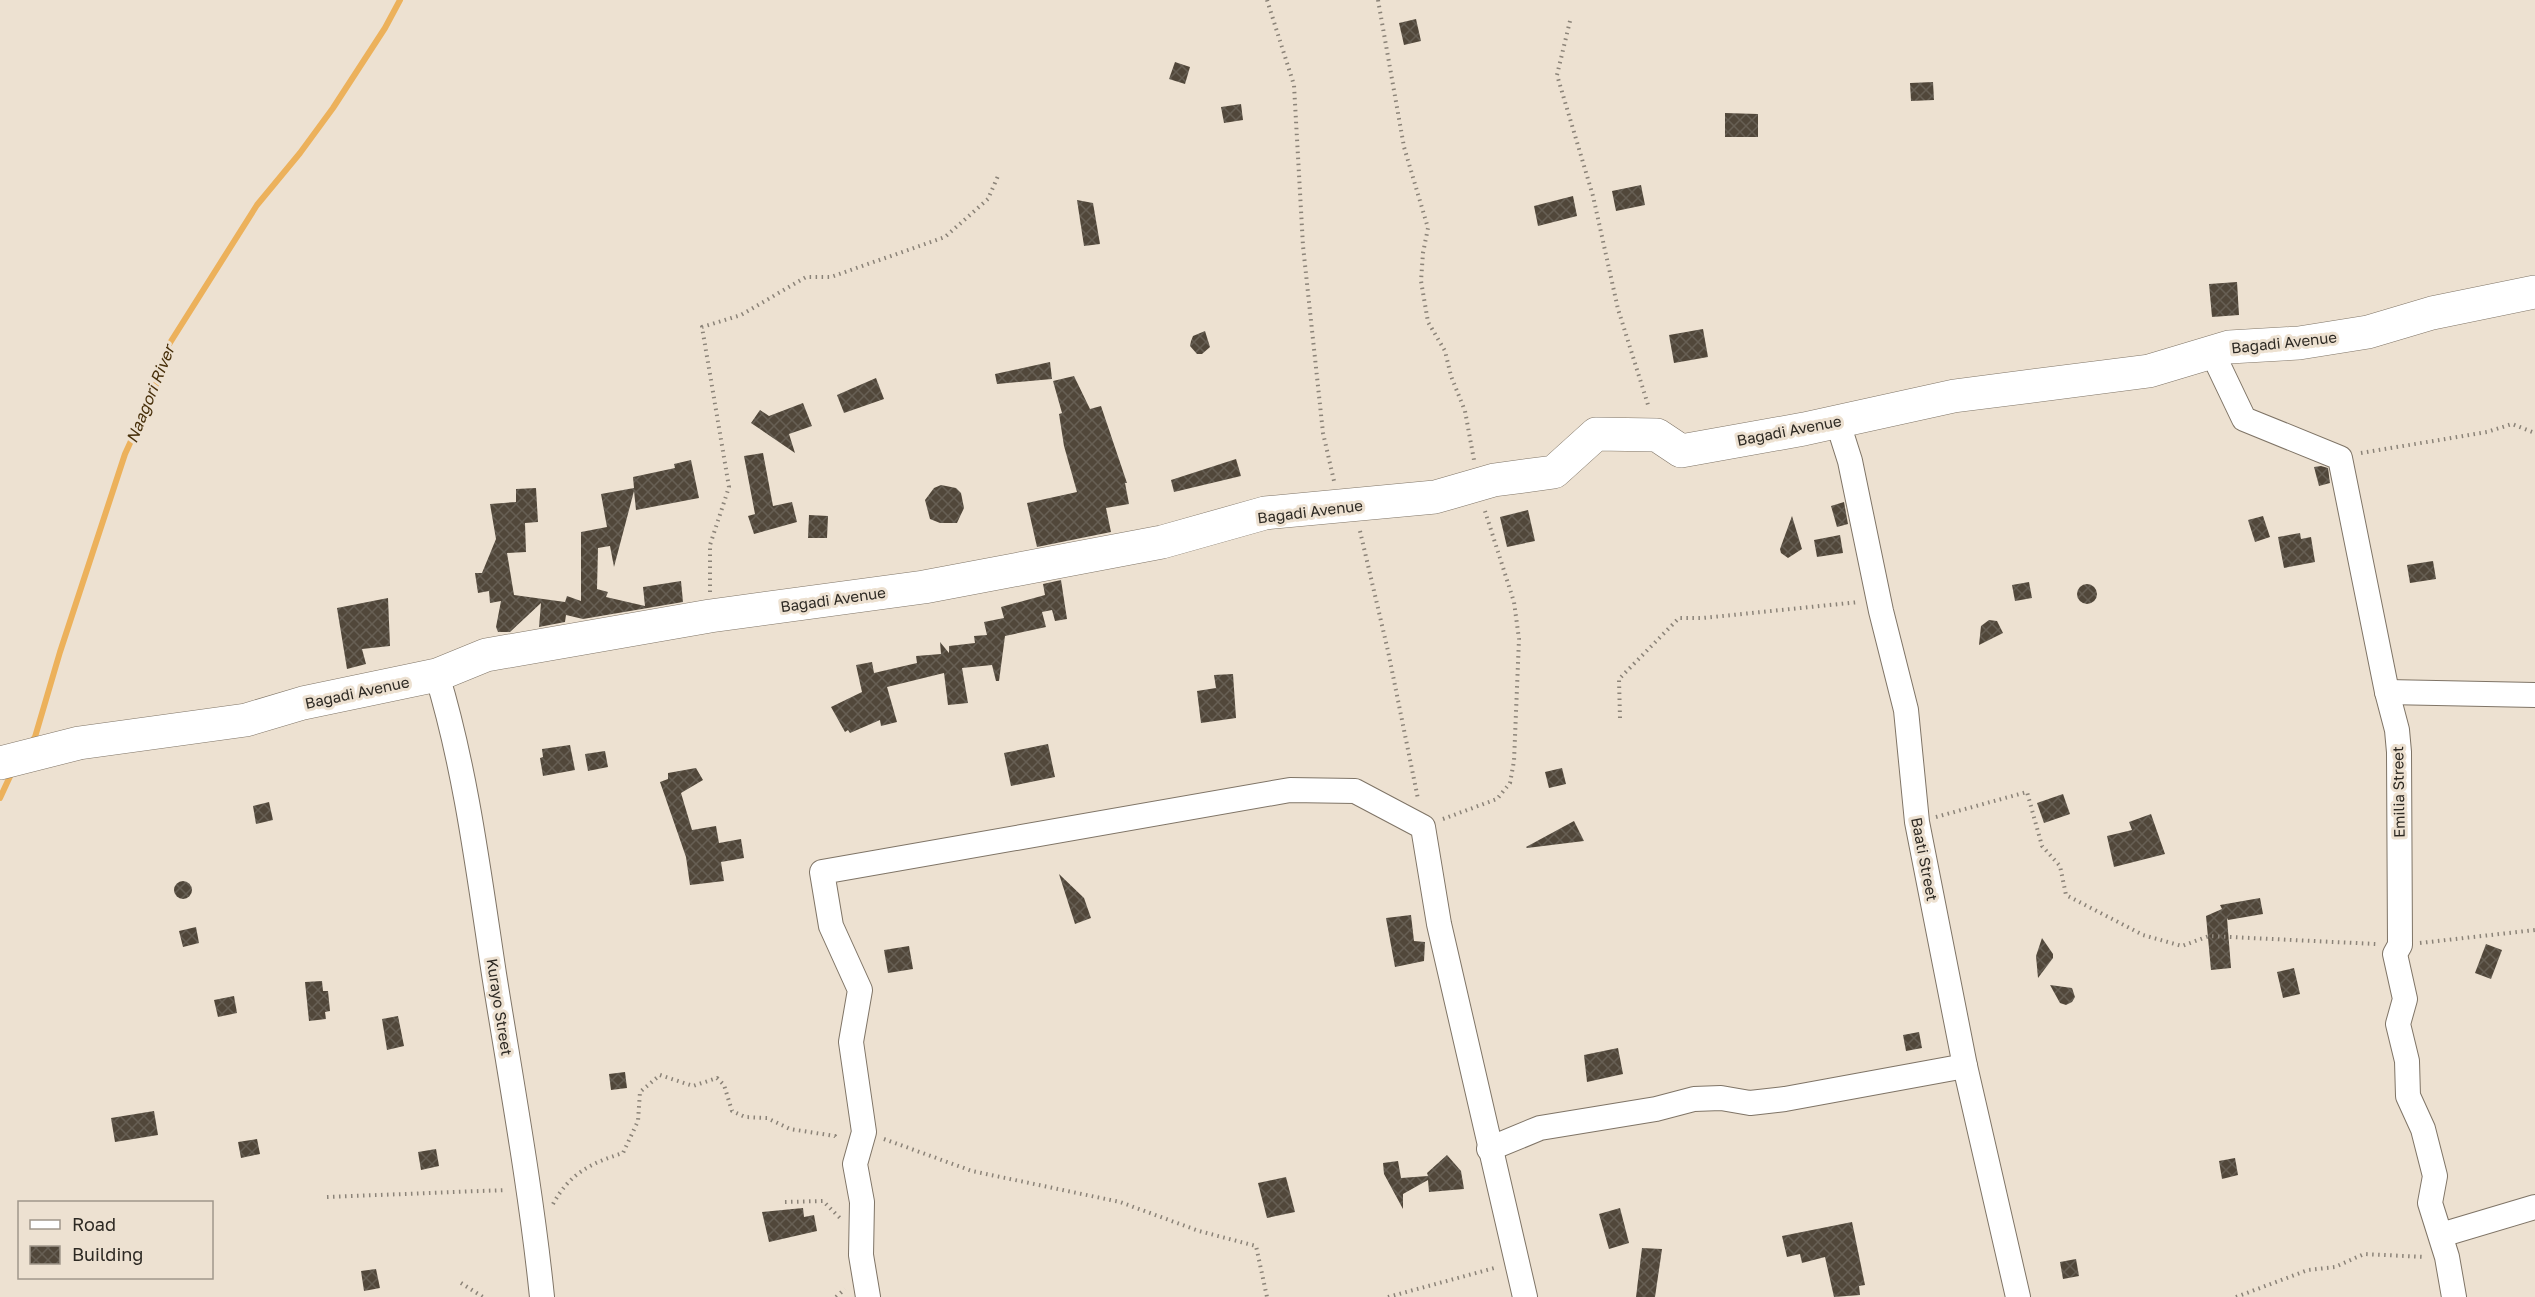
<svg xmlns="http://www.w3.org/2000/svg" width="2535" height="1297" font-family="'Golos Text',sans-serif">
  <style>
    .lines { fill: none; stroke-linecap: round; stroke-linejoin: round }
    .stream { stroke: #ecb15b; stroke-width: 6 }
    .building { fill: url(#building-cross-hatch) }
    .street-casing { stroke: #7f7466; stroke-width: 26 }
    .secondary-casing { stroke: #7f7466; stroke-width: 34 }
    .path { stroke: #8b8378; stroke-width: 4; stroke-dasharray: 1.5 4.5; stroke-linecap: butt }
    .street { stroke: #fff; stroke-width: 24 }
    .secondary { stroke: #fff; stroke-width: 33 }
    .labels { text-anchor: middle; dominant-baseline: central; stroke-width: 6; stroke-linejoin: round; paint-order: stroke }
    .street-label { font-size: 15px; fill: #2d2923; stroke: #ede1d1 }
    .water-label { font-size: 16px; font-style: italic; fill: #48300b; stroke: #ede1d1 }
  </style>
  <defs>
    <pattern id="building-cross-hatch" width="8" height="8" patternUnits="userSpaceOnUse" patternTransform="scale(1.5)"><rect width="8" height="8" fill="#51473a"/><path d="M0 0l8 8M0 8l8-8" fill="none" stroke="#675f54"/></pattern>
  </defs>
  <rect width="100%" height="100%" fill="#ede1d1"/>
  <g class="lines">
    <!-- stream -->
    <g class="stream">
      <polyline points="31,743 35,737 60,652 125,454 154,391 168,346 257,205 300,153 333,108 385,28 400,0"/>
      <polyline points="0,798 12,772"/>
    </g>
  </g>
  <!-- building -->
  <g class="building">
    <polygon points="1416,19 1421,41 1404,45 1399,23"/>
    <polygon points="1175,62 1190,67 1185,84 1169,79"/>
    <polygon points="1933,82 1934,100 1911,101 1910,83"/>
    <polygon points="1241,104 1243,120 1224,123 1221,107"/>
    <polygon points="1725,113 1758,114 1758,137 1725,137"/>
    <polygon points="1641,185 1645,205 1616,211 1612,191"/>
    <polygon points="1573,196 1577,216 1538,226 1534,206"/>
    <polygon points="1077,200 1093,203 1100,244 1084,246"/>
    <polygon points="2237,282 2239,315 2212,317 2209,284"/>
    <polygon points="1703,329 1708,357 1674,363 1669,335"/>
    <polygon points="1205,331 1210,347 1202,354 1197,354 1190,346 1191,341 1193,336"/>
    <polygon points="1050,362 1052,379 997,384 995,374"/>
    <polygon points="1074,376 1090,409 1101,406 1127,483 1125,483 1129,504 1106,508 1111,532 1037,547 1027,503 1077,492 1064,446 1059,414 1062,413 1053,381"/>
    <polygon points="876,378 884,399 844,413 837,395"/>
    <polygon points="803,403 812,426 789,434 795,453 751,423 760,410 769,416"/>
    <polygon points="763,453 773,506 792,502 797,522 754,534 748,516 755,514 744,456"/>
    <polygon points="1236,459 1241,476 1174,492 1171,480"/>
    <polygon points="691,460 699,498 636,510 634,491 614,567 610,546 598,548 597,589 608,592 606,597 645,606 643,587 681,581 683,602 583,619 566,615 565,622 539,627 541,603 510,632 498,632 496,627 501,601 490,603 489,591 478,593 475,573 482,573 496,539 490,504 516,502 516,489 536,488 538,522 525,523 526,552 507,553 514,595 565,602 567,596 581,601 581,532 607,527 601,494 634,488 633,477 675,468 674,464"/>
    <polygon points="2321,466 2328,468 2330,483 2319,486 2314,467"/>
    <polygon points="941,485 956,488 961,493 964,508 957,523 940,523 930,519 925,500 934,488"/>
    <polygon points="1844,502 1848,524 1837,527 1831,506"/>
    <polygon points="1528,510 1535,541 1507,547 1500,517"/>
    <polygon points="809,515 828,516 827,538 808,538"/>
    <polygon points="1792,516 1802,549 1788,558 1781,553 1780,549"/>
    <polygon points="2263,516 2270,537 2255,542 2248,520"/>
    <polygon points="2300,533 2301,539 2311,537 2315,562 2284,568 2278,537"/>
    <polygon points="1840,535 1843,553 1817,557 1814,540"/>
    <polygon points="2433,561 2436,579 2410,583 2407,565"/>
    <polygon points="1061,580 1067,619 1055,621 1052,610 1042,612 1046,627 1005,636 999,681 996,681 992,665 962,668 968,703 948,705 944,673 887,687 897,722 881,726 880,720 850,733 848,730 845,732 831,707 862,692 856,665 872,662 874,673 917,663 916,656 941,654 940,642 949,653 949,646 975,643 974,636 987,635 984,622 1004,618 1001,607 1045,595 1043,584"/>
    <polygon points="2029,582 2032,598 2015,601 2012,585"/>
    <circle cx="2087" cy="594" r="10"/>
    <polygon points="388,598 390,646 362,649 366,664 347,669 337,608"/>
    <polygon points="1989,620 1997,621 2003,633 1979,645 1981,626"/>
    <polygon points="1233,674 1236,718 1201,723 1197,691 1216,688 1214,675"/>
    <polygon points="1048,744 1055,777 1011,786 1004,753"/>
    <polygon points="570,745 575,770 543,776 540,758 543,757 542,749"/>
    <polygon points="605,751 608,767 588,771 585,754"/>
    <polygon points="696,768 703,780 681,793 692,830 716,826 719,843 741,839 744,858 721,862 724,881 690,885 686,857 660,782 668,779 668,773"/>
    <polygon points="1562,768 1566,784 1549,788 1545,772"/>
    <polygon points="2063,794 2070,814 2044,823 2037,803"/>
    <polygon points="269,802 273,820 256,824 253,806"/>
    <polygon points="2151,814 2165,854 2114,867 2107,836 2132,830 2129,822"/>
    <polygon points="1574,821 1584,841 1527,848 1526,847"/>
    <polygon points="1059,874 1084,898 1091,918 1075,924"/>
    <circle cx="183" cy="890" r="9"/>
    <polygon points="2260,898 2263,914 2228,920 2227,918 2231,968 2211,970 2206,916 2222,909 2220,905"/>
    <polygon points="1411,915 1414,941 1425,942 1424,961 1395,967 1386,918"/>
    <polygon points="196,927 199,943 183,947 179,931"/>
    <polygon points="2042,938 2053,954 2053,958 2038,978 2036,956"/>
    <polygon points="2486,944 2502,950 2491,979 2475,973"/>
    <polygon points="909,946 913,969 888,973 884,950"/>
    <polygon points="2294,968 2300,994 2283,998 2277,972"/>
    <polygon points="322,981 323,991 328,991 330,1011 325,1012 326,1019 309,1021 305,982"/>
    <polygon points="2050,985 2072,988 2075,997 2072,1002 2066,1005 2060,1003"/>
    <polygon points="234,996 237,1013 218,1017 214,1000"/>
    <polygon points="398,1016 404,1046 387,1050 382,1019"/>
    <polygon points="1919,1032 1922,1048 1906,1051 1903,1035"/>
    <polygon points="1618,1048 1623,1074 1587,1082 1584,1055"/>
    <polygon points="625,1072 627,1088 611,1090 609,1074"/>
    <polygon points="154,1111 158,1135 115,1142 111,1118"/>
    <polygon points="257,1139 260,1154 241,1158 238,1142"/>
    <polygon points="436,1149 439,1166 421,1170 418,1152"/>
    <polygon points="1447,1155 1461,1171 1464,1189 1429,1192 1428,1180 1403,1194 1403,1209 1384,1174 1383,1163 1398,1161 1401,1178 1428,1176 1427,1173"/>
    <polygon points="2235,1158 2238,1175 2222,1179 2219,1161"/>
    <polygon points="1286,1177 1295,1212 1267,1218 1258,1183"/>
    <polygon points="803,1208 804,1217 814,1215 817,1231 769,1242 762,1212"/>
    <polygon points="1620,1208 1629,1243 1609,1249 1599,1214"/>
    <polygon points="1852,1222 1865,1285 1859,1286 1860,1295 1834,1297 1825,1257 1802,1263 1800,1254 1787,1257 1782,1236"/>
    <polygon points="1642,1248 1662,1249 1655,1297 1636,1297"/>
    <polygon points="2076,1259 2079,1276 2063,1279 2060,1262"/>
    <polygon points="376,1269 380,1288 364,1291 361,1271"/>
  </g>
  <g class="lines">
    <defs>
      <g id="street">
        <polyline points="2212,352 2244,419 2340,458 2387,692 2397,730 2399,752 2400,945 2395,954 2405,999 2398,1024 2407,1061 2408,1096 2423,1129 2435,1176 2430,1203 2447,1257 2454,1297"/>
        <polyline points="1837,420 1850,461 1881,611 1906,710 1917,822 1965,1066 2018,1297"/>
        <path d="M437,675C466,770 479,875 494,974C511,1081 531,1189 542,1297"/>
        <polyline points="2387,692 2535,695"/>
        <polyline points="1489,1149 1540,1128 1656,1109 1694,1099 1721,1098 1750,1103 1785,1099 1965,1066"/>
        <polyline points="2441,1235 2535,1207"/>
        <polyline points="868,1297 861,1255 862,1202 855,1164 864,1132 851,1042 860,990 831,926 822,872 1290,790 1355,791 1423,827 1439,924 1525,1297"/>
      </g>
      <polyline id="secondary" points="0,763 79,743 246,720 303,703 437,675 486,655 710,616 924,587 1162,542 1265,513 1435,497 1494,480 1554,472 1596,434 1657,435 1681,451 1804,429 1954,396 2149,371 2229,347 2299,343 2368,332 2432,313 2535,292"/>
    </defs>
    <!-- street casing -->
    <use href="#street" class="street-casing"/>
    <!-- secondary casing -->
    <use href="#secondary" class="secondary-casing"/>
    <!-- path -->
    <g class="path">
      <polyline points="1267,0 1294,85 1303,246 1323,433 1334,481"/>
      <polyline points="1378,0 1404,147 1428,228 1423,253 1421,281 1428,322 1445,351 1451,376 1465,411 1474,460"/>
      <polyline points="1570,21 1557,75 1593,196 1618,309 1649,408"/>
      <polyline points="2361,453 2487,432 2512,424 2535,433"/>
      <polyline points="1360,531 1388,651 1418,799"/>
      <polyline points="710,592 710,545 729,487 702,327 741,315 806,277 831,277 945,237 988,199 998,176"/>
      <polyline points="1620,718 1619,679 1679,618 1703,618 1859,602"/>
      <polyline points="1936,817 2027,792 2042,846 2060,866 2066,895 2143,935 2182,946 2209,936 2376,944"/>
      <polyline points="1443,819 1497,799 1510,783 1514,761 1519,639 1514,602 1484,508"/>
      <polyline points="2420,943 2535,930"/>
      <polyline points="884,1139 972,1171 1120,1202 1199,1231 1256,1246 1267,1297"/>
      <polyline points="327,1197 506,1190"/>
      <polyline points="785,1202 823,1201 841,1219"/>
      <path d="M553,1204C570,1173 591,1163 623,1153L638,1121L640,1092L660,1075L693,1086L717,1078L724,1085L732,1111L745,1117L767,1118L790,1129L835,1136L838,1140"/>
      <polyline points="461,1283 483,1297"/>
      <polyline points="836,1297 845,1289"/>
      <polyline points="1388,1297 1498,1267"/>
      <polyline points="2236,1297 2308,1270 2335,1267 2364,1254 2425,1257"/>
    </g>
    <!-- street -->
    <use href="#street" class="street"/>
    <!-- secondary -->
    <use href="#secondary" class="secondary"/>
  </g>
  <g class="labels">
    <!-- street labels -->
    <g class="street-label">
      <text transform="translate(2284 342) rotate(-6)">Bagadi Avenue</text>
      <text transform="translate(1789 430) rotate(-11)">Bagadi Avenue</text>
      <text transform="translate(1310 511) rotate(-7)">Bagadi Avenue</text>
      <text transform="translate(833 599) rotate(-8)">Bagadi Avenue</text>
      <text transform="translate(357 692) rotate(-12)">Bagadi Avenue</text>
      <text transform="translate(2398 792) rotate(-91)">Emilia Street</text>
      <text transform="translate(1925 859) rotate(79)">Baati Street</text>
      <text transform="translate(500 1007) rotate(81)">Kurayo Street</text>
    </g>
    <!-- water labels -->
    <g class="water-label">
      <text transform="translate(150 394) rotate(-68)">Naagori River</text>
    </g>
  </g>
  <!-- legend -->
  <rect x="18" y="1201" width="195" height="78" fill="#ede1d1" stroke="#a0978b" stroke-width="1.5"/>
  <rect x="30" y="1220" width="30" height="9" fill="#ffffff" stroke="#a0978b" stroke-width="1.5"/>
  <text x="72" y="1231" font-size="18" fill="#2d2923">Road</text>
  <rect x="30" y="1246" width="30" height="18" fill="url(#building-cross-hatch)" stroke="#a0978b" stroke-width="1.5"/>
  <text x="72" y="1261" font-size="18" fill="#2d2923">Building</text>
</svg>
